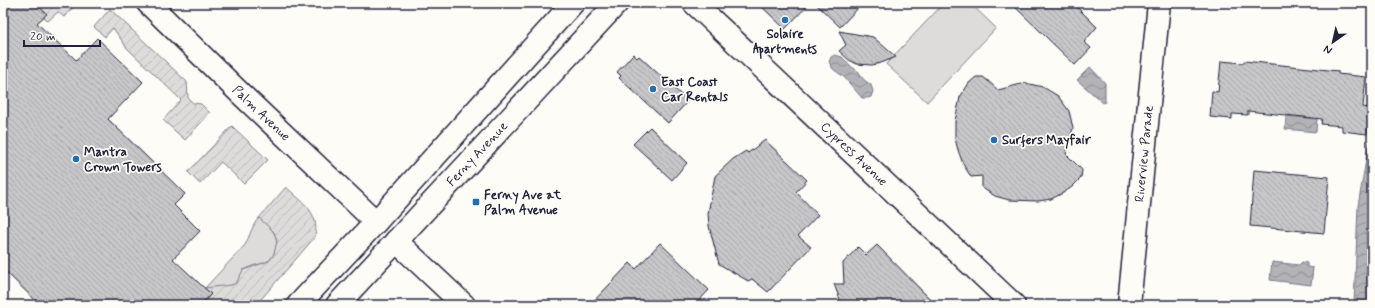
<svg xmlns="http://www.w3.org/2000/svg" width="1375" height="308" font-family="Mynerve,sans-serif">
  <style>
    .grass { fill: #dddcdb; stroke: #807f8b }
    .garden { fill: url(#garden-furrows); stroke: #807f8b }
    .water { fill: url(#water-waves); stroke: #787885 }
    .building { fill: url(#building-back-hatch); stroke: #22223b }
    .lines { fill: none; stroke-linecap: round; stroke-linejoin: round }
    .street-casing { stroke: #22223b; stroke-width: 25 }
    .highway-casing { stroke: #22223b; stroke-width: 25 }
    .street { stroke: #fdfcf7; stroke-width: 22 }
    .highway { stroke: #fdfcf7; stroke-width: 22 }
    .poi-dot { fill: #1f6fb2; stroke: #fdfcf7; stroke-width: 1.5 }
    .labels { text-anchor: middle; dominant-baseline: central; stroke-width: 3.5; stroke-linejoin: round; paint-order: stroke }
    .poi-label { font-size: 13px; font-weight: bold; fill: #22223b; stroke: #fdfcf7; text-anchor: start }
    .street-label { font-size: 13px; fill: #22223b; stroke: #fdfcf7 }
  </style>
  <defs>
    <pattern id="garden-furrows" width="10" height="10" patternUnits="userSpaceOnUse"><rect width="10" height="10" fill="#dddcdb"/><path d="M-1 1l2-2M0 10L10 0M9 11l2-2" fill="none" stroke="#bdbcbd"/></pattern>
    <pattern id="water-waves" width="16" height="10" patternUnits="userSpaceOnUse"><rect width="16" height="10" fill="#b2b2b7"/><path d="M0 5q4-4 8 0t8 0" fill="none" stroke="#909096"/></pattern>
    <pattern id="building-back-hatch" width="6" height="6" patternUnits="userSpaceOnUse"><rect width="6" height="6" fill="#c6c6c8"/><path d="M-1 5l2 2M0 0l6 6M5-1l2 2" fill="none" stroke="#aaaaad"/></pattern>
  </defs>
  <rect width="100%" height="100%" fill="#fdfcf7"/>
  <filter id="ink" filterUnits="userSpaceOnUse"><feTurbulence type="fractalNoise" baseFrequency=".025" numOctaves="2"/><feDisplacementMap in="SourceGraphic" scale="8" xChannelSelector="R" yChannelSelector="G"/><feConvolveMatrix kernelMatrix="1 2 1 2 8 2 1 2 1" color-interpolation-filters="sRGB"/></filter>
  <g filter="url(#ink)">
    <!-- grass -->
    <g class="grass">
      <polygon points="944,3 970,3 996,28 927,102 886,64"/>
      <path d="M259,218C269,227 279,233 276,248C274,253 273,258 268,261C262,265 254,264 248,268C239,274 242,277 237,282C230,289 214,287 205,288L245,245C249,238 253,223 259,218Z"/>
    </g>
    <!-- garden -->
    <g class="garden">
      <polygon points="35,3 77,3 64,17 58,12 48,21 44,17 46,14"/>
      <polygon points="110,9 187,82 188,98 193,103 201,104 210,113 185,140 163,120 181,100 127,48 113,28 105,37 94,27"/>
      <polygon points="232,126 268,160 244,184 221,162 200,184 188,172"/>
      <path d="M286,187C302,202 320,212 315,237L256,305H201L211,294L204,288L232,285L237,282L243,270L269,261L274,254L277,241L274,232L259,218Z"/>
    </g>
    <!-- water -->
    <g class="water">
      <polygon points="835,55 842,57 852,67 859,72 863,79 871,85 873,91 871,97 867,98 862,98 844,77 833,69 829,62 831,57"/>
      <polygon points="1090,67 1105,83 1105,102 1103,103 1077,80"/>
      <polygon points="1286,116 1317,119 1316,132 1285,129"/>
      <polygon points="1372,125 1372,305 1354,305 1358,206"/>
      <polygon points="1272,262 1299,265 1302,262 1307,263 1307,267 1313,268 1311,285 1270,280"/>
    </g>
    <!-- building -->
    <g class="building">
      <polygon points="3,3 35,3 47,14 37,23 76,60 97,38 143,82 108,119 185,194 174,205 200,231 173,259 211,294 201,305 40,305 3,269"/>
      <polygon points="758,3 810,3 785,29"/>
      <polygon points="815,3 863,3 840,27"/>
      <polygon points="1011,3 1073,3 1097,27 1084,42 1091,48 1075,65"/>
      <polygon points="839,31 873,37 896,57 881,63 872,65 857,64 849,60 839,51 846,45"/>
      <polygon points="633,54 637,58 639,56 688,101 668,123 619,78 621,76 617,72"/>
      <polygon points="1221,61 1244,63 1244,61 1338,71 1338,74 1366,77 1363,107 1370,108 1367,134 1342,131 1342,126 1321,124 1322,119 1248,111 1248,115 1232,114 1232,119 1210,117 1212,91 1218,92"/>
      <polygon points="976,77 983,77 987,80 998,90 1025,83 1043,87 1058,96 1069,111 1073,128 1066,154 1082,170 1081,178 1072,187 1063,193 1051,199 1038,201 1009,200 995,196 982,188 982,176 971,177 963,164 958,150 955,139 955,121 960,97 969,83"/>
      <polygon points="650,127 687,163 672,180 633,144"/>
      <polygon points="765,140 807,180 796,192 818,215 798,236 811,247 768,292 752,279 748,281 719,264 709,226 708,213 715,176 733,159 746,151 748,153"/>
      <polygon points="1254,170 1329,177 1324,233 1250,226"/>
      <polygon points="660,243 709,290 695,305 590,305 630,263 636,269"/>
      <polygon points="877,245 936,305 842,305 834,284 844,284 843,263 858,247 866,255"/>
    </g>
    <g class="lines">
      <defs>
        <g id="street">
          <path id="s1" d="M148,3L243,96L376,222"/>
          <path id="s2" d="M694,3L1014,305"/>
          <polyline points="396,241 464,305"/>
          <path id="s3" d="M1129,305L1159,3"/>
        </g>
        <g id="highway">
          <polyline points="298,305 376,222 573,3"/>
          <path id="s4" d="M337,305L617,3"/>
        </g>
      </defs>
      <!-- street casing -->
      <use href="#street" class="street-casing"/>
      <!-- highway casing -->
      <use href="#highway" class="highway-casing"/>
      <!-- street -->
      <use href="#street" class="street"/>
      <!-- highway -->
      <use href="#highway" class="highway"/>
    </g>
  </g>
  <!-- markers -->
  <g class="poi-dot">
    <circle cx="785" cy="20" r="4"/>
    <circle cx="653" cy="89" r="4"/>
    <circle cx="994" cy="140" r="4"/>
    <circle cx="76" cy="159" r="4"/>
    <rect x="472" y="198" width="8" height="8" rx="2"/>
  </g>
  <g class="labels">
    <!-- poi labels -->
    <g class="poi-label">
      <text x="785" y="34" text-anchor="middle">Solaire<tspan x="785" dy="15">Apartments</tspan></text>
      <text x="661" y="82">East Coast<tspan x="661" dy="15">Car Rentals</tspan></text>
      <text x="1002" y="140">Surfers Mayfair</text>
      <text x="84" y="152">Mantra<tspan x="84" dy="15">Crown Towers</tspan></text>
      <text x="484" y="195">Ferny Ave at<tspan x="484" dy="15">Palm Avenue</tspan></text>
    </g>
    <!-- street labels -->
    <g class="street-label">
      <text stroke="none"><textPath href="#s1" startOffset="158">Palm Avenue</textPath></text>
      <text stroke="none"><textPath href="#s4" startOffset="206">Ferny Avenue</textPath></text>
      <text stroke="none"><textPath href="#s2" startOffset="220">Cypress Avenue</textPath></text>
      <text stroke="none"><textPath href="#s3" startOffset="152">Riverview Parade</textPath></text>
    </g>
  </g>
  <!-- margin -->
  <rect width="1375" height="308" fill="none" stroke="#fdfcf7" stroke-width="16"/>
  <rect x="8" y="8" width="1359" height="292" fill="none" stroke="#22223b" stroke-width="1.5" filter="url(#ink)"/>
  <!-- north arrow -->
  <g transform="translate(1333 42) rotate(214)" stroke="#fdfcf7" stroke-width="3" paint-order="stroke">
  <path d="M0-3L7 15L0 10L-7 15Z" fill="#22223b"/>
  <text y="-6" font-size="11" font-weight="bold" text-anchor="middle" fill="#22223b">N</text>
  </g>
  <!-- scale -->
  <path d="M24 40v6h76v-6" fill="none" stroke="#22223b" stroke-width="2"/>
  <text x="30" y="40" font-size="12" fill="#22223b" stroke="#fdfcf7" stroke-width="3" paint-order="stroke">20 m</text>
</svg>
